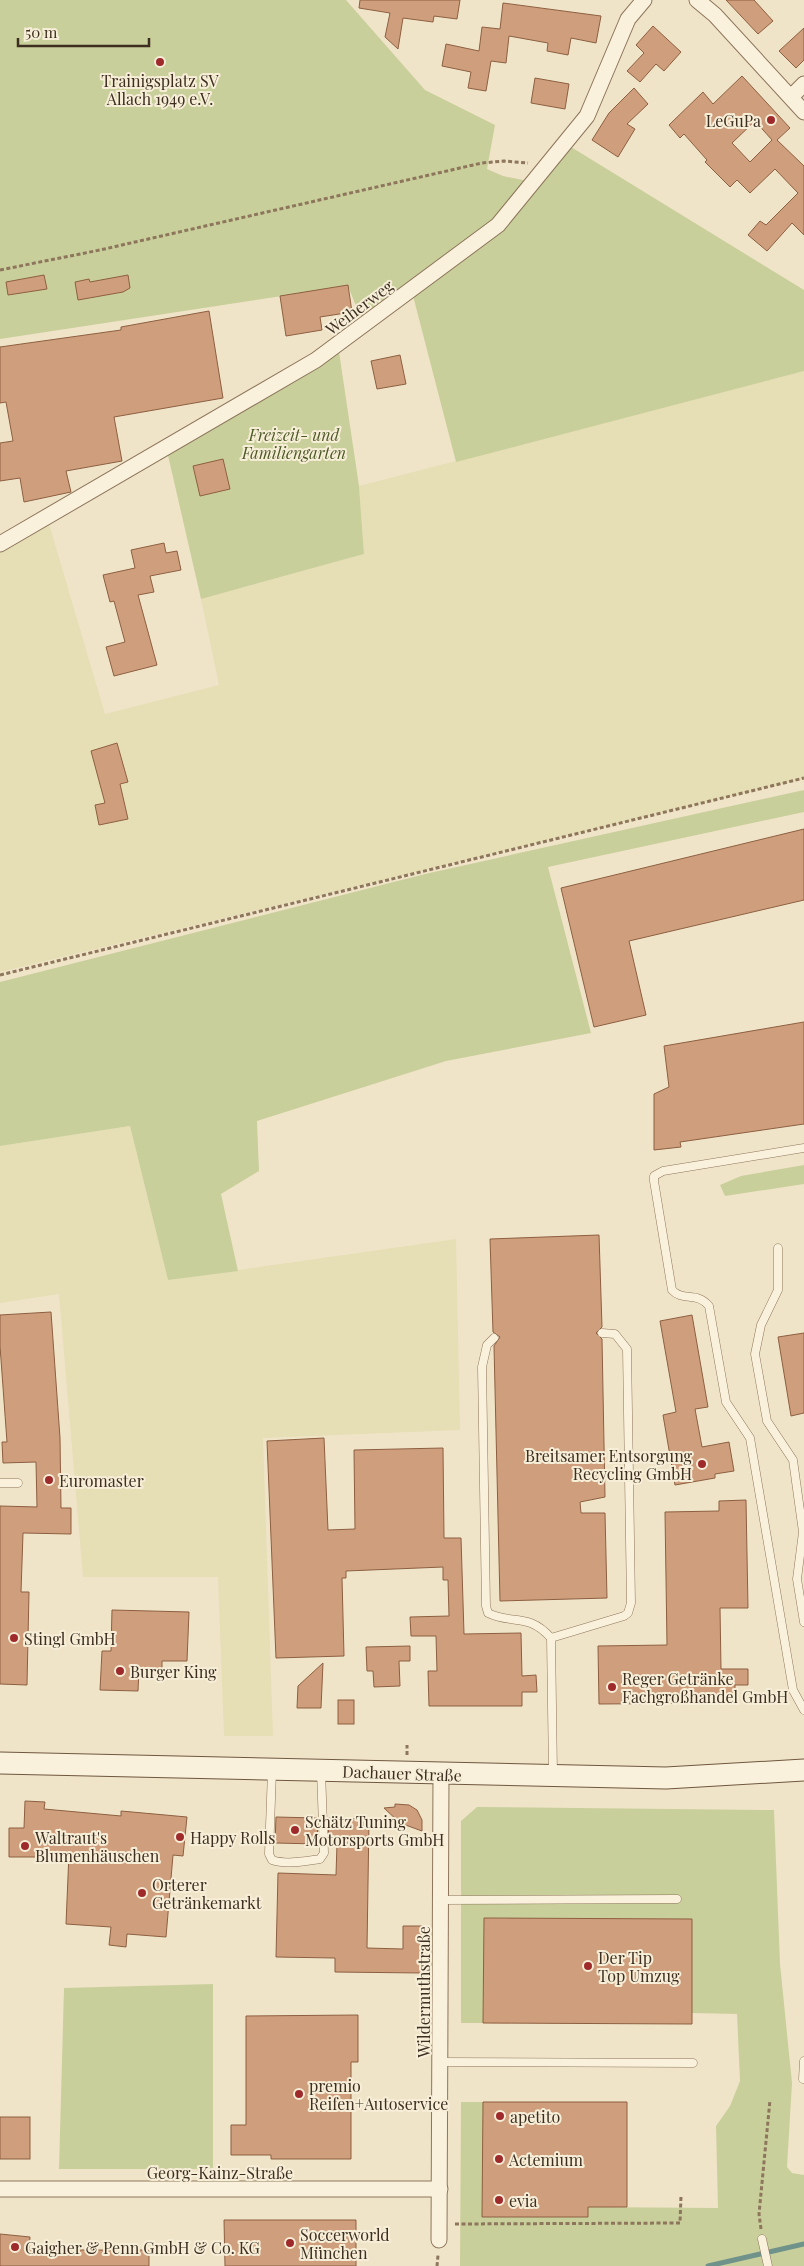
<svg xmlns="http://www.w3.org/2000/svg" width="804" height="2266" font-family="'Playfair Display',serif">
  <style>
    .farmland { fill: #e6deb5 }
    .green { fill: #c9cf9b }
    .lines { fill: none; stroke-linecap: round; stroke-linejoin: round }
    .stream { stroke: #6f938a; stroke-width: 5 }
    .building { fill: #cf9f7d; stroke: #8d5f41; fill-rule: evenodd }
    .service-casing { stroke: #8d765c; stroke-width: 9 }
    .minor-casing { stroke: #8d765c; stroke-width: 17 }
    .secondary-casing { stroke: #6f573f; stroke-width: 23 }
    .path { stroke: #8d765c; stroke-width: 3; stroke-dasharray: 4 2.5; stroke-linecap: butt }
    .service { stroke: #faf1dc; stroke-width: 8 }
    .minor { stroke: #faf1dc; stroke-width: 15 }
    .secondary { stroke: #faf1dc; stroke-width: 21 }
    .poi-dot { fill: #9e2a2b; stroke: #f7eed8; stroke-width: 2 }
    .labels { text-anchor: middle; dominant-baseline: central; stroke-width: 4; stroke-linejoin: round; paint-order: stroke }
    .poi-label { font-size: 16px; fill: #3d2e20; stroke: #f7eed8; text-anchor: start }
    .street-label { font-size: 16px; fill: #3d2e20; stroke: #f7eed8 }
    .park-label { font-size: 16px; font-style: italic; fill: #4d5a26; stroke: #f7eed8 }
  </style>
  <rect width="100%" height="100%" fill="#f0e4c8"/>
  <!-- farmland -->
  <g class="farmland">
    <polygon points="804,371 804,779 0,972 0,543 47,517 105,714 219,685 201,599 364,554 359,486"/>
    <polygon points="130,1126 168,1280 456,1239 460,1430 263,1438 273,1736 224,1736 218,1577 83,1577 59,1294 0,1303 0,1146"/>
  </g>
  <!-- green -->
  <g class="green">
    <polygon points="0,0 346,0 425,90 495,125 487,169 503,176 538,183 571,147 804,290 804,371 456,462 411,288 364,326 348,286 0,339"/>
    <polygon points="338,345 359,486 364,554 201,599 167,451"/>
    <polygon points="804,790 804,812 548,867 591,1033 446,1061 257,1121 259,1171 221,1194 238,1271 168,1280 130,1126 0,1146 0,982 425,874"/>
    <polygon points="804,1165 804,1184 725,1196 720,1185 741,1176"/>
    <polygon points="477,1807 774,1810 780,1964 792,2083 787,2167 792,2173 804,2175 804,2266 460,2266 461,2102 483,2102 483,2217 588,2217 588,2207 718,2208 716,2126 730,2106 740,2081 737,2014 692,2013 692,1919 484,1918 483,2023 461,2023 461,1821"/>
    <polygon points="213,1984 213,2169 59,2169 64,1988"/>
  </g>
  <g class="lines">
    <!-- stream -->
    <polyline class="stream" points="708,2266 804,2244"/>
  </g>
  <!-- building -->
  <g class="building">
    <polygon points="360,0 460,0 457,19 434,16 433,22 403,18 398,49 385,37 390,13 359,8"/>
    <polygon points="726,0 754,0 773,21 758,34"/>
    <polygon points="503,3 601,16 596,43 571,38 568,55 547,51 548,43 509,36 506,63 491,61 486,91 468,88 471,72 442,66 446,44 479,51 482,27 500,29"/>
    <polygon points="653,26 681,52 664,71 656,64 640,82 627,71 644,53 636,45"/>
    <polygon points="804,28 804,60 796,68 779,51"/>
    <path d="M742,76L790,128L777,140L804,166V235L792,223L767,251L748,235L760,221L766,225L798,193L775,169L750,193L737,180L730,187L705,162L707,160L684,134L680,138L669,125L703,92L713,104ZM755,121L772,140L750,162L732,143Z"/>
    <polygon points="535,78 569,84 565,109 531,103"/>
    <polygon points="634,88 648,104 627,124 635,129 618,157 592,140 609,113"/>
    <polygon points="44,275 47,289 8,295 6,282"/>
    <polygon points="128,275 130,288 123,292 78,300 75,282 89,279 90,282"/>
    <polygon points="348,285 352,312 320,317 322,330 286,336 280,296"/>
    <polygon points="209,311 223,398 114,417 122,461 66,471 71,492 24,502 20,478 0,481 0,443 13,441 6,402 0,403 0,347 121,330 121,327"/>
    <polygon points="400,355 406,384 377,389 371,361"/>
    <polygon points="223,459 230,489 200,496 193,466"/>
    <polygon points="164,543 166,553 177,551 181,570 150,576 154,592 138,595 157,665 114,676 106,647 125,642 114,601 110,602 103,575 135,568 131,550"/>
    <polygon points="117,743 128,782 120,784 128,819 99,825 95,805 105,803 91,751"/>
    <polygon points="804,829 804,900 629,941 646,1015 594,1027 561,888"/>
    <polygon points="804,1022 804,1124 680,1142 681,1147 654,1150 654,1094 669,1087 664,1046"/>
    <polygon points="599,1235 602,1327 596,1333 602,1339 605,1497 580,1502 581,1513 605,1513 607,1598 500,1601 494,1346 500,1337 493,1332 490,1239"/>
    <polygon points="51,1312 60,1438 61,1508 71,1508 71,1534 23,1533 21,1592 29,1592 27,1685 0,1684 0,1506 37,1507 36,1462 3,1463 2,1442 7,1442 0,1346 0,1315"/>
    <polygon points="692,1315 708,1407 695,1409 702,1447 729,1442 734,1471 715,1474 715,1478 675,1485 663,1415 676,1412 660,1321"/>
    <polygon points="804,1333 804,1413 791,1416 778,1337"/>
    <polygon points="324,1438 328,1530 355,1529 354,1450 443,1448 444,1538 461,1538 464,1634 521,1633 522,1676 536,1675 537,1692 522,1692 522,1706 429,1706 428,1671 437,1671 436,1636 411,1636 410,1617 449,1616 448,1580 443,1580 443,1567 346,1571 346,1578 342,1578 344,1656 276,1658 267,1441"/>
    <polygon points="746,1500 748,1608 720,1608 721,1669 748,1669 748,1685 735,1685 735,1703 599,1704 598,1646 667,1645 665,1512 719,1511 719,1501"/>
    <polygon points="112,1610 189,1612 187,1661 162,1661 162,1669 139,1669 138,1691 100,1690 102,1651 111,1651"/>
    <polygon points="410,1646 410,1661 399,1661 400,1686 374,1687 373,1671 367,1671 366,1647"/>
    <polygon points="323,1663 321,1708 297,1708 298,1686"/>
    <rect x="338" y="1700" width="16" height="24"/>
    <polygon points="25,1801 45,1802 44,1809 121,1816 121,1811 187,1817 183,1856 173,1855 166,1937 127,1934 126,1947 109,1945 111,1927 66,1924 69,1853 41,1851 41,1857 9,1857 9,1828 24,1828"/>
    <polygon points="395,1804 409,1805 417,1810 422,1820 422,1831 400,1823 384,1808 395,1807"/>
    <polygon points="276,1817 317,1818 318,1844 275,1843"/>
    <polygon points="328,1818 369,1819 367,1948 403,1949 403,1926 422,1926 422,1973 335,1972 335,1958 276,1957 278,1873 336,1875 337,1844 329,1844"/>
    <polygon points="484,1918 692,1919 692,2024 483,2023"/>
    <polygon points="358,2015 358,2062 351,2062 351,2159 271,2159 271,2155 231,2155 231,2125 246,2125 246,2016"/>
    <polygon points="483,2102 627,2102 627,2207 588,2207 588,2217 482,2217"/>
    <rect x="0" y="2117" width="30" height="42"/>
    <polygon points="224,2220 356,2220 356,2266 225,2266"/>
    <polygon points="0,2234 30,2237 29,2250 149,2250 149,2266 0,2266"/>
  </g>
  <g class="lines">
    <defs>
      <g id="service">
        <path d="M804,1148L663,1171L654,1176V1181L672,1290C683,1302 697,1291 709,1306L726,1402L750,1438L793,1690L804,1710"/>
        <polyline points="778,1248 778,1290 761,1325 755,1354 767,1421 793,1460 803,1532 797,1579 804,1622"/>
        <path d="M494,1338L487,1345L482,1367L486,1606L488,1613C512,1625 528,1612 551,1638"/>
        <polyline points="0,1483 18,1483"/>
        <path d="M272,1771L269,1854L272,1860C286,1865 305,1861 320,1859L324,1853L321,1771"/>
        <polyline points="553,1774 551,1638 624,1616 628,1613 631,1603 627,1349 615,1334 602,1333"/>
        <polyline points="440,1900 677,1899"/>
        <polyline points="440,2062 693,2063"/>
        <polyline points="803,2079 804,2061"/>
        <polyline points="762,2239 768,2266"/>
      </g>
      <g id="minor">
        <polyline points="697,0 715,15 804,112"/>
        <polyline points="791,97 804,84"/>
        <polyline points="0,544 316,360 498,225 587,116 628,19 644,0"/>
        <polyline points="0,2189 440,2189"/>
        <polyline points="439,2240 441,1774"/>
      </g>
      <polyline id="secondary" points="0,1763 666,1778 804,1770"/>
    </defs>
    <!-- service casing -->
    <use href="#service" class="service-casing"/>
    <!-- minor casing -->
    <use href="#minor" class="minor-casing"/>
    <!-- secondary casing -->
    <use href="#secondary" class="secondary-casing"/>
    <!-- path -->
    <g class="path">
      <polyline points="0,270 100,250 482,163 504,161 528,163"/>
      <polyline points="0,975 804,778"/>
      <polyline points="407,1755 407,1745"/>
      <polyline points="455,2224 680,2223 681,2196"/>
      <polyline points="761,2229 759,2214 770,2100"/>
      <polyline points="437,2266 438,2255"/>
    </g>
    <!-- service -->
    <use href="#service" class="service"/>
    <!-- minor -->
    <use href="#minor" class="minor"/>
    <!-- secondary -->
    <use href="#secondary" class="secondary"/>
  </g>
  <!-- markers -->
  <g class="poi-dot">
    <circle cx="160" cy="62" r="5"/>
    <circle cx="771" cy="120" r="5"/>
    <circle cx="702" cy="1464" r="5"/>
    <circle cx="49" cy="1480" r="5"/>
    <circle cx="14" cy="1638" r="5"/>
    <circle cx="120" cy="1671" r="5"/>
    <circle cx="612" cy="1687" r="5"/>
    <circle cx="295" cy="1830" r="5"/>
    <circle cx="180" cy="1837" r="5"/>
    <circle cx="25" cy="1846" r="5"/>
    <circle cx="142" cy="1893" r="5"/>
    <circle cx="588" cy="1966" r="5"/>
    <circle cx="299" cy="2094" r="5"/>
    <circle cx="500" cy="2116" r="5"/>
    <circle cx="499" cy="2159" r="5"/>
    <circle cx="499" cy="2200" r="5"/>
    <circle cx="290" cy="2243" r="5"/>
    <circle cx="15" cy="2247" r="5"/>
  </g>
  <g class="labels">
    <!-- poi labels -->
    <g class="poi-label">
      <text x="160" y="80" text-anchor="middle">Trainigsplatz SV<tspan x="160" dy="18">Allach 1949 e.V.</tspan></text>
      <text x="761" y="120" text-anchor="end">LeGuPa</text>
      <text x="692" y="1455" text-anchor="end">Breitsamer Entsorgung<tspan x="692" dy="18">Recycling GmbH</tspan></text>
      <text x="59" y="1480">Euromaster</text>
      <text x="24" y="1638">Stingl GmbH</text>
      <text x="130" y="1671">Burger King</text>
      <text x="622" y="1678">Reger Getränke<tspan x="622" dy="18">Fachgroßhandel GmbH</tspan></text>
      <text x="305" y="1821">Schätz Tuning<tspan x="305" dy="18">Motorsports GmbH</tspan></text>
      <text x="35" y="1837">Waltraut's<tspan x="35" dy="18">Blumenhäuschen</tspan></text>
      <text x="190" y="1837">Happy Rolls</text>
      <text x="152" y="1884">Orterer<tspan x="152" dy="18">Getränkemarkt</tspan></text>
      <text x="598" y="1957">Der Tip<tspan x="598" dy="18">Top Umzug</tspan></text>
      <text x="309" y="2085">premio<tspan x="309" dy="18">Reifen+Autoservice</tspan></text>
      <text x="510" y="2116">apetito</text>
      <text x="509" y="2159">Actemium</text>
      <text x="509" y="2200">evia</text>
      <text x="300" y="2234">Soccerworld<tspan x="300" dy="18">München</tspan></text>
      <text x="25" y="2247">Gaigher &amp; Penn GmbH &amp; Co. KG</text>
    </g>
    <!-- street labels -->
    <g class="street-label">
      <text transform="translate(359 307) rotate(-37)">Weiherweg</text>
      <text transform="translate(402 1773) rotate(2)">Dachauer Straße</text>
      <text transform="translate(423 1992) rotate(-90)">Wildermuthstraße</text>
      <text x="220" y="2172">Georg-Kainz-Straße</text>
    </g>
    <!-- park labels -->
    <g class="park-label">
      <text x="294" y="434">Freizeit- und<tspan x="294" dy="18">Familiengarten</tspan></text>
    </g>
  </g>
  <!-- scale -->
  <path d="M18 38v8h131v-8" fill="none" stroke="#3d2e20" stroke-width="2.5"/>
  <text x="25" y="38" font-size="15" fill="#3d2e20" stroke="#f7eed8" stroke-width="4" paint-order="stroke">50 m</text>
</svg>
